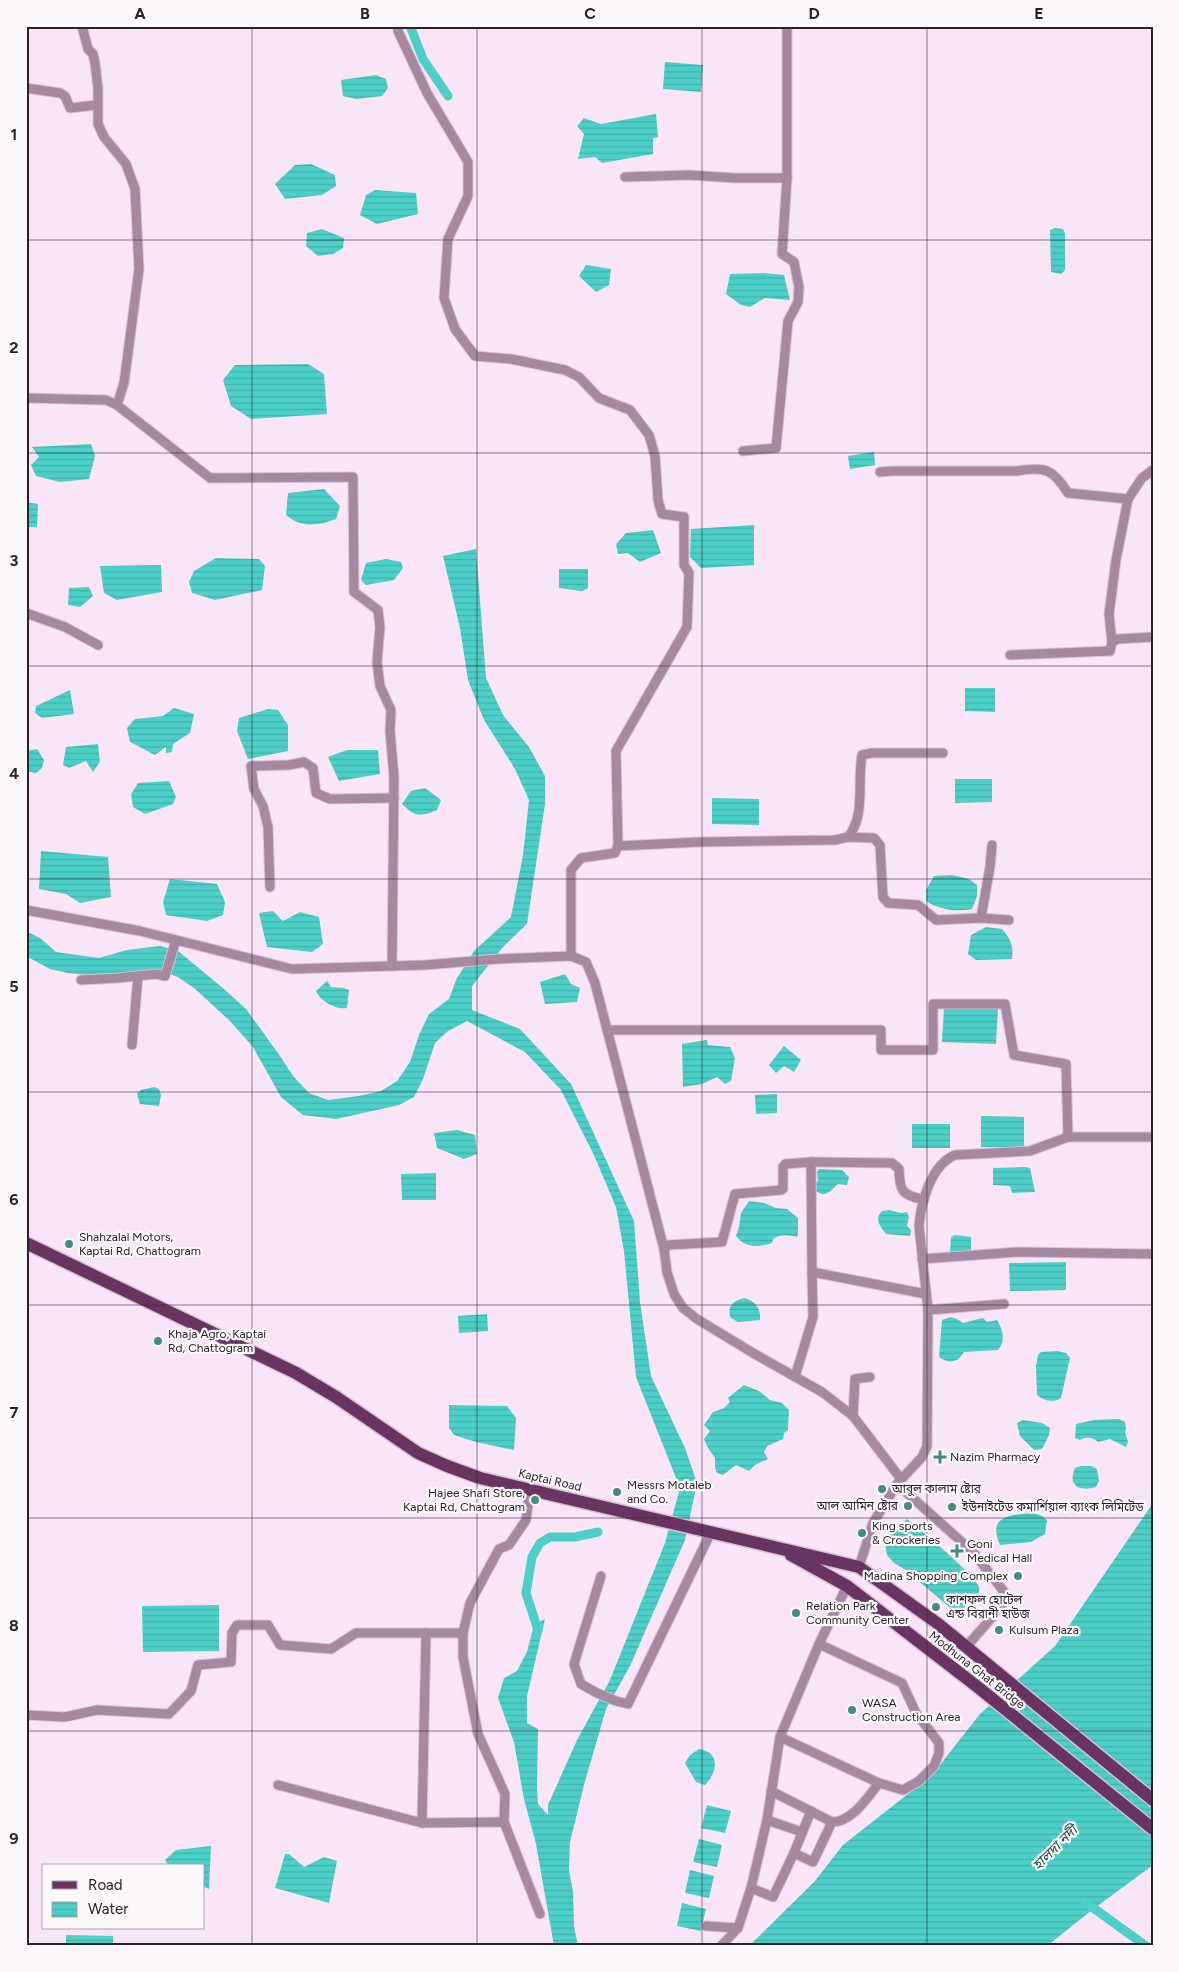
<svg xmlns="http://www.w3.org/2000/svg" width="1179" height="1972" font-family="Figtree,'Noto Sans Bengali',sans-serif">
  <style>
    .water { fill: url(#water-rules) }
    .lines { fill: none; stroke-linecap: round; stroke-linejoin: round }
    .canal { stroke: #4ccfc6; stroke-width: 9 }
    .minor-casing { stroke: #d5c1d2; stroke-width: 11 }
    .primary-casing { stroke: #d5c1d2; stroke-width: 15 }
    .minor { stroke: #a688a2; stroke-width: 9 }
    .primary { stroke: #683563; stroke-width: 12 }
    .grid { fill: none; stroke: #2a2229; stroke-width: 1; stroke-opacity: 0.55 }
    .poi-dot { fill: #448b85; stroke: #fcf8fc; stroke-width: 2 }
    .labels { text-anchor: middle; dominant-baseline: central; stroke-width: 4.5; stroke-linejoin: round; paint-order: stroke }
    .poi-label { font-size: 12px; fill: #2a2229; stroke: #fcf8fc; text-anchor: start }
    .street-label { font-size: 12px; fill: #2a2229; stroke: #fcf8fc }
    .water-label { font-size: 14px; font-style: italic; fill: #144d49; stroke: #fcf8fc }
    .neatline { fill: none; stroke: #2a2229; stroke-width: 2 }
    .grid-label { font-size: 16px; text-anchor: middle; font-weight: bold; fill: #2a2229 }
  </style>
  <defs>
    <pattern id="water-rules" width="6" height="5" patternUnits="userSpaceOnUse" patternTransform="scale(1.25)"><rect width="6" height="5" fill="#4ccfc6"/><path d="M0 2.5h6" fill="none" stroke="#43b1aa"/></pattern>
  </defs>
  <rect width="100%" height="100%" fill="#fae4f7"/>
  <!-- water -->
  <g class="water">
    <polygon points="665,62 703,65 701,92 663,89"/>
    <polygon points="376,75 386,79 388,88 382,96 356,99 343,96 341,80"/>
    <polygon points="656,114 658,137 653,138 653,154 602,163 595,157 578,159 584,134 577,126 584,118 601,124"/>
    <polygon points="311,164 335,175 336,186 322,195 285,199 275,184 295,165"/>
    <polygon points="375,190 416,193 418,214 377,224 360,215 366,195"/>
    <polygon points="1055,228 1063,229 1065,233 1065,270 1061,274 1051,272 1050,230"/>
    <polygon points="322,229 344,238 343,248 333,254 318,256 306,246 307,233"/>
    <polygon points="586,265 611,269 609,285 596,292 579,276"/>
    <polygon points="764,273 784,275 790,300 765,298 750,307 741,305 726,294 730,274"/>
    <polygon points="308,364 324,374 327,414 251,419 231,406 223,380 235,365"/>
    <polygon points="91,444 95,456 89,479 60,482 36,476 31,465 39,457 32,447"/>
    <polygon points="874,452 875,465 850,469 848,456"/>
    <path d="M324,489L340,506L336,519C319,526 300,528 286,515L288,493Z"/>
    <polygon points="26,502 38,504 37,527 26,527"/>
    <polygon points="754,525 754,565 701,568 690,557 691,529"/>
    <polygon points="653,530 661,553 640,562 628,553 618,554 616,544 626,533"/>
    <polygon points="476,549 486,678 503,715 529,747 545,776 545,804 527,924 503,947 472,986 472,1010 520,1029 571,1084 634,1221 640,1302 651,1376 685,1448 697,1483 685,1540 630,1666 606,1709 584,1785 570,1842 569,1870 573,1892 574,1926 578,1946 554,1946 536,1844 524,1799 514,1742 498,1698 504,1678 517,1671 527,1652 534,1625 545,1619 527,1696 527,1723 538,1729 537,1789 538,1804 548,1815 548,1805 577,1740 610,1680 665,1543 680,1488 636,1377 624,1251 616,1207 593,1153 561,1090 525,1052 467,1021 448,1031 435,1043 423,1079 414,1097 399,1105 336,1119 303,1115 281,1097 253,1047 230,1021 194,988 178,977 161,971 97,976 68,973 50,969 26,956 26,931 40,938 56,952 99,958 127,950 160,946 178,951 224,989 246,1009 278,1053 293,1076 309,1093 328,1100 359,1096 381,1091 397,1081 410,1062 419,1035 429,1014 449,999 456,980 474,951 511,917 523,855 529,800 515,769 484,720 468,680 460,628 443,556"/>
    <polygon points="216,558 259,559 265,566 262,590 215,600 192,593 189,582 194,571"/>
    <polygon points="386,559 401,562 403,568 394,580 366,585 361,580 366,563"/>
    <polygon points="161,565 162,592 117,600 104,593 100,566"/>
    <polygon points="559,569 588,569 588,588 582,591 559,588"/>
    <polygon points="89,587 93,596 80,607 68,605 69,588"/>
    <polygon points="965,688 995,688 995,712 965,711"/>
    <polygon points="70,690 74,714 42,718 35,713 36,706"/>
    <polygon points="174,708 194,714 190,733 173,744 172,752 166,753 166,747 155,755 130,742 127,728 135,719 163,716"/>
    <polygon points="268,709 278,710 288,725 288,751 248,759 237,731 239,718"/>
    <polygon points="98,744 100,762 93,772 86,761 69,768 63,765 66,747"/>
    <polygon points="37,749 44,760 42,768 36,773 26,771 26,751"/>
    <polygon points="347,750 378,750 380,774 339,781 328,757"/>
    <polygon points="955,779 992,779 992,802 955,803"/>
    <polygon points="169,781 176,797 173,804 145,814 133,807 131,794 138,783"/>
    <path d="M425,788L441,800L437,810C420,817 415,817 402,804L411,791Z"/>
    <polygon points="712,798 759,799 759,825 712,824"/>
    <polygon points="41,851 108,857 111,897 80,903 66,894 39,889"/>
    <path d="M952,875L969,879L977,885V896L972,909C957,912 939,910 926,901V890L934,876Z"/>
    <polygon points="170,879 217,884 225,902 223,915 207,921 166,915 163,902"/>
    <polygon points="273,911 283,921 300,912 319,917 323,944 312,952 267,947 259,913"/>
    <path d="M986,927L1002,929C1010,938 1014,946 1012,959L976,960L968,954L971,935Z"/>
    <polygon points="565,974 571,984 580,988 577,1002 545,1004 540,982"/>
    <path d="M327,981L331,987L344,988L349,990L347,1008C336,1010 320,1001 316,991Z"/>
    <polygon points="944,1007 998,1009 996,1044 942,1042"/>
    <polygon points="707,1040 708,1045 730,1047 735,1058 731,1081 725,1084 717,1077 702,1084 683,1087 682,1044"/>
    <polygon points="784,1046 801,1060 794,1072 784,1066 776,1073 769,1065"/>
    <polygon points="154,1087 159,1089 161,1095 159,1106 140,1104 137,1094 141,1090"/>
    <polygon points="777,1094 777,1113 756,1114 755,1095"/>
    <polygon points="981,1116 1024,1117 1024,1147 981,1147"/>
    <rect x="912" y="1124" width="38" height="24"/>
    <polygon points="457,1130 475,1135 477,1154 464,1159 437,1148 434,1133"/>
    <polygon points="1025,1167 1030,1168 1035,1192 1012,1193 1010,1186 993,1185 993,1168"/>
    <path d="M819,1169L842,1170L849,1177L847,1185L838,1184C830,1191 826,1199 814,1190V1183L818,1181L817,1172Z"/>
    <polygon points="436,1173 436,1200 402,1200 401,1174"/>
    <path d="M749,1201L764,1203L776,1208L787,1209L798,1218V1234L797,1237C788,1235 780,1234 773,1239L772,1243C759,1247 746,1249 736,1236L739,1227L741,1213Z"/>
    <path d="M889,1210L901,1213L907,1212L909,1217L907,1226L911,1230L910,1236L886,1234C880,1226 874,1219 882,1211Z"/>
    <polygon points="955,1235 971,1237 971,1250 968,1253 950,1254 951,1237"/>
    <polygon points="1066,1262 1066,1290 1010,1291 1009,1263"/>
    <path d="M744,1298C755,1301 761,1308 760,1320L738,1322L731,1318C726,1307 734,1300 744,1298Z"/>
    <polygon points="487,1314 488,1331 459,1333 458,1316"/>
    <path d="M950,1317L957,1319L963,1323L983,1318L987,1322L997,1320C1003,1330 1006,1341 998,1350L964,1352C957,1363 950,1364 939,1357L942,1320Z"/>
    <path d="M1057,1351L1066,1353L1070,1358L1061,1398C1053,1403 1044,1401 1037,1395L1036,1366L1038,1355L1041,1352Z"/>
    <polygon points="744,1385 759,1391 770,1400 782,1403 789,1410 788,1430 784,1433 783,1439 767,1446 764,1452 768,1459 755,1465 749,1471 736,1465 723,1475 717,1473 715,1468 715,1458 708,1448 704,1439 710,1431 704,1425 713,1412 724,1408 730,1402 728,1398"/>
    <polygon points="449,1405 507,1406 516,1418 514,1450 476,1442 454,1435 449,1428"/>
    <path d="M1119,1419L1125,1422L1126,1429L1125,1432L1128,1442L1126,1447L1110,1439L1098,1442C1092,1437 1087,1436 1080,1440L1075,1438L1076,1424L1094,1420Z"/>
    <polygon points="1023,1420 1042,1423 1050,1428 1049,1435 1042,1449 1034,1450 1020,1436 1017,1423"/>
    <path d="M1081,1466H1091L1097,1469L1099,1481L1096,1487C1080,1492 1067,1486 1075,1468Z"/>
    <polygon points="1153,1503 1153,1865 1092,1910 1047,1946 749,1946 815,1881 843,1845 932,1775 980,1714 1055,1646"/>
    <path d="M1033,1513L1042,1516L1047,1520L1045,1534L1031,1542L1000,1545C987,1515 1010,1515 1033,1513Z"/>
    <path d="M907,1519C920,1529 976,1576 979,1587C981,1598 969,1606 960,1610L949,1607L906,1570L894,1563L887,1555L885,1544L888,1536Z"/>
    <polygon points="219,1605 219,1651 143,1652 142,1606"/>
    <path d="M699,1749C720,1752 718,1772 705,1785L696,1782L685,1763L690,1755Z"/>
    <polygon points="707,1805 731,1811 725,1833 701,1828"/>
    <polygon points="699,1839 722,1845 717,1867 693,1862"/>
    <polygon points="211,1846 209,1889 204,1887 204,1866 169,1866 165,1860 176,1850"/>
    <polygon points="285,1854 289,1854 304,1867 324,1857 337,1861 329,1903 275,1888"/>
    <polygon points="690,1870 714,1876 709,1898 685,1893"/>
    <polygon points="682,1903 706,1909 701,1931 677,1926"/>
    <polygon points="66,1935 113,1936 113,1946 66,1946"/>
  </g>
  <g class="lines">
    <!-- canal -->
    <g class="canal">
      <polyline points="410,26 423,59 448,96"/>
      <polyline points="536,1635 538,1630 526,1593 532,1557 540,1543 550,1537 575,1537 598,1532"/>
      <polyline points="1085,1902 1146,1946"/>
    </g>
    <defs>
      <g id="minor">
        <polyline points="82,26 88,49 93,54 95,63 98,89 98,124 104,137 126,164 135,189 139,269 124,383 117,405"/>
        <polyline points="398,26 398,31 427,93 468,162 468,196 448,239 444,298 455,329 475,356 511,359 565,370 579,377 599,398 630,410 649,435 655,456 658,500 662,514 684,517 684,565 689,573 687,627 616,751 618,846"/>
        <polyline points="26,88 60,93 65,96 70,108 97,105"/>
        <polyline points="625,177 688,175 736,178 787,178"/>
        <polyline points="26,398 106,400 117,405 210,478 353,477 354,592 378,610 380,627 377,662 380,686 391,710 390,731 394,777 392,966"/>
        <polyline points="743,451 776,448 788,321 798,302 799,287 794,262 782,254 787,178 787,26"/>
        <path d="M880,472L892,471H1017C1045,466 1053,469 1068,493L1128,499"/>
        <polyline points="26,613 65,627 98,645"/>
        <polyline points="1112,642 1109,614 1116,560 1128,499 1142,478 1153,470"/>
        <polyline points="1010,655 1110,651 1112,642 1118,639 1153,637"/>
        <path d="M848,837C866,816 857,782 862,755L872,753H943"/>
        <polyline points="270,887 268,827 263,806 254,789 251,766 289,765 304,762 313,768 316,793 330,799 394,798"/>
        <polyline points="26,910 140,931 292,969 425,965 498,959 571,956 586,962 595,983 664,1249 667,1272 674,1294 683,1308 697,1319 753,1353 822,1392 853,1416 901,1479"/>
        <polyline points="981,918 990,867 992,845"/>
        <polyline points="571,956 571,870 581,858 615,853 618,846 700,842 835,840 848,837 874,838 880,845 883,897 888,903 918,905 936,920 981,918 1009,920"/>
        <polyline points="81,980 118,978 156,974 165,976 176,940"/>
        <polyline points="607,1030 881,1030 881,1050 933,1050 933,1004 1005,1004 1014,1055 1066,1064 1068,1137"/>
        <polyline points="132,1045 138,976"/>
        <path d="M811,1162L892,1163L899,1169C900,1192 901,1194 924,1200"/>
        <polyline points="664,1249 668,1245 722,1242 735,1194 781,1190 783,1189 783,1167 785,1164 811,1162 812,1272"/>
        <polyline points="922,1259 1018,1252 1153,1254"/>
        <polyline points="928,1310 1004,1304"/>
        <polyline points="795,1377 813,1317 812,1272 926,1294"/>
        <polyline points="853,1416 855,1379 870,1377"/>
        <polyline points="897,1484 973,1552 1005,1593 1002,1606 966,1647"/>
        <path d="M859,1567L873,1523L897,1484L922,1457L927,1446L928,1310L919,1226C921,1202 931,1165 955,1155L1030,1151L1068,1137H1153"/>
        <polyline points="601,1576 574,1664 581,1684 597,1693 616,1701 628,1704 711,1532"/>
        <polyline points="426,1633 422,1823 504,1822 540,1914"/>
        <polyline points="26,1715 65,1717 97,1710 169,1714 191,1691 198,1665 231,1662 232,1633 237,1625 268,1625 280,1645 331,1649 356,1633 463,1633"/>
        <polyline points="780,1737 879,1783 903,1790 919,1781 934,1766 939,1753 939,1743 916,1713 902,1683 819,1644"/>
        <polyline points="278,1785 422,1823"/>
        <path d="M771,1791L832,1822C852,1822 867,1798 879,1783"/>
        <polyline points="767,1820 802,1832"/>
        <polyline points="504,1822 505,1794 478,1734 463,1657 463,1633 470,1603 499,1549 509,1545 526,1520 530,1490"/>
        <polyline points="794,1853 813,1862 832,1822"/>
        <polyline points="751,1888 773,1897 794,1853 811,1811"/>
        <polyline points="706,1926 738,1928 751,1888 767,1820 780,1737 819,1644 847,1586"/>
        <polyline points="721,1946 738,1928"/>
      </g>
      <g id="primary">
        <polyline points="26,1243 296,1373 336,1397 418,1453 447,1466 480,1478 859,1567 937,1623 1153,1800"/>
        <polyline points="791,1555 847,1586 979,1688 1153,1829"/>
      </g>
    </defs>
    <!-- minor casing -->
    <use href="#minor" class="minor-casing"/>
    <!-- primary casing -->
    <use href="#primary" class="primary-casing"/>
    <!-- minor -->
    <use href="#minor" class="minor"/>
    <!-- primary -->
    <use href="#primary" class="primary"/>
  </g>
  <!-- grid -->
  <path class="grid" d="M252,26V1946M477,26V1946M702,26V1946M927,26V1946M26,240H1153M26,453H1153M26,666H1153M26,879H1153M26,1092H1153M26,1305H1153M26,1518H1153M26,1731H1153"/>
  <!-- markers -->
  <g class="poi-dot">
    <circle cx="69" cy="1244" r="5"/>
    <circle cx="158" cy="1341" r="5"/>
    <path d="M937.5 1449.5h5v5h5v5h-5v5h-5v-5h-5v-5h5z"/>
    <circle cx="882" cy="1489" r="5"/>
    <circle cx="617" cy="1492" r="5"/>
    <circle cx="535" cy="1500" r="5"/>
    <circle cx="908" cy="1506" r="5"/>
    <circle cx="952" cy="1507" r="5"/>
    <circle cx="862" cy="1533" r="5"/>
    <path d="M954.5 1543.5h5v5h5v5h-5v5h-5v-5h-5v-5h5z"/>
    <circle cx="1018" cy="1576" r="5"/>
    <circle cx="936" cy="1607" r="5"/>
    <circle cx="796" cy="1613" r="5"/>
    <circle cx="999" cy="1630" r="5"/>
    <circle cx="852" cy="1710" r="5"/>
  </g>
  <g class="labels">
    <!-- poi labels -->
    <g class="poi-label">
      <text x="79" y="1237">Shahzalal Motors,<tspan x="79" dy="14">Kaptai Rd, Chattogram</tspan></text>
      <text x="168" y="1334">Khaja Agro, Kaptai<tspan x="168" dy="14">Rd, Chattogram</tspan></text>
      <text x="950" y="1457">Nazim Pharmacy</text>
      <text x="627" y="1485">Messrs Motaleb<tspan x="627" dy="14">and Co.</tspan></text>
      <text x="892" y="1489">আবুল কালাম ষ্টোর</text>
      <text x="525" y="1493" text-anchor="end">Hajee Shafi Store,<tspan x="525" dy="14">Kaptai Rd, Chattogram</tspan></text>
      <text x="898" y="1506" text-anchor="end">আল আমিন ষ্টোর</text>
      <text x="962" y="1507">ইউনাইটেড কমার্শিয়াল ব্যাংক লিমিটেড</text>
      <text x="872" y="1526">King sports<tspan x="872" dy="14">&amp; Crockeries</tspan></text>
      <text x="967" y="1544">Goni<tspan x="967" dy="14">Medical Hall</tspan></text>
      <text x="1008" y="1576" text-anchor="end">Madina Shopping Complex</text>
      <text x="946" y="1600">কাশফুল হোটেল<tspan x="946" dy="14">এন্ড বিরানী হাউজ</tspan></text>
      <text x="806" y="1606">Relation Park<tspan x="806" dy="14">Community Center</tspan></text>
      <text x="1009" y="1630">Kulsum Plaza</text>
      <text x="862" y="1703">WASA<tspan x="862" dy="14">Construction Area</tspan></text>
    </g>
    <!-- street labels -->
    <g class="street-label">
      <text transform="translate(550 1480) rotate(13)">Kaptai Road</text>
      <text transform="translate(977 1670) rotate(38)">Modhuna Ghat Bridge</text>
    </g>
    <!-- water labels -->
    <g class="water-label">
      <text transform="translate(1055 1848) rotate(-45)">হালদা নদী</text>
    </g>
  </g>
  <!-- border -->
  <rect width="1179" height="1972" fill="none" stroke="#fcf8fc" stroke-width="55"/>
  <!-- legend -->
  <rect x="42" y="1864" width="162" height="65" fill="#fcf8fc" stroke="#a8a2a8"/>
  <rect x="52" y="1881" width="25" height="8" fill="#683563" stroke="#a8a2a8"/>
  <text x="88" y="1890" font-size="15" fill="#2a2229">Road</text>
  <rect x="52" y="1902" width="25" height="15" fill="url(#water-rules)" stroke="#a8a2a8"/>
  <text x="88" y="1914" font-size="15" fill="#2a2229">Water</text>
  <rect x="28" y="28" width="1124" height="1916" class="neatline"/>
  <g class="grid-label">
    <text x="140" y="19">A</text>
    <text x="365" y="19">B</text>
    <text x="590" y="19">C</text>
    <text x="814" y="19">D</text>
    <text x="1039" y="19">E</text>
    <text x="14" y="140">1</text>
    <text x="14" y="353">2</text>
    <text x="14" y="566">3</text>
    <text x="14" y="779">4</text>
    <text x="14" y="992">5</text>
    <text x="14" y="1205">6</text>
    <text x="14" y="1418">7</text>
    <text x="14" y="1631">8</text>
    <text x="14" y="1844">9</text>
  </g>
</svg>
